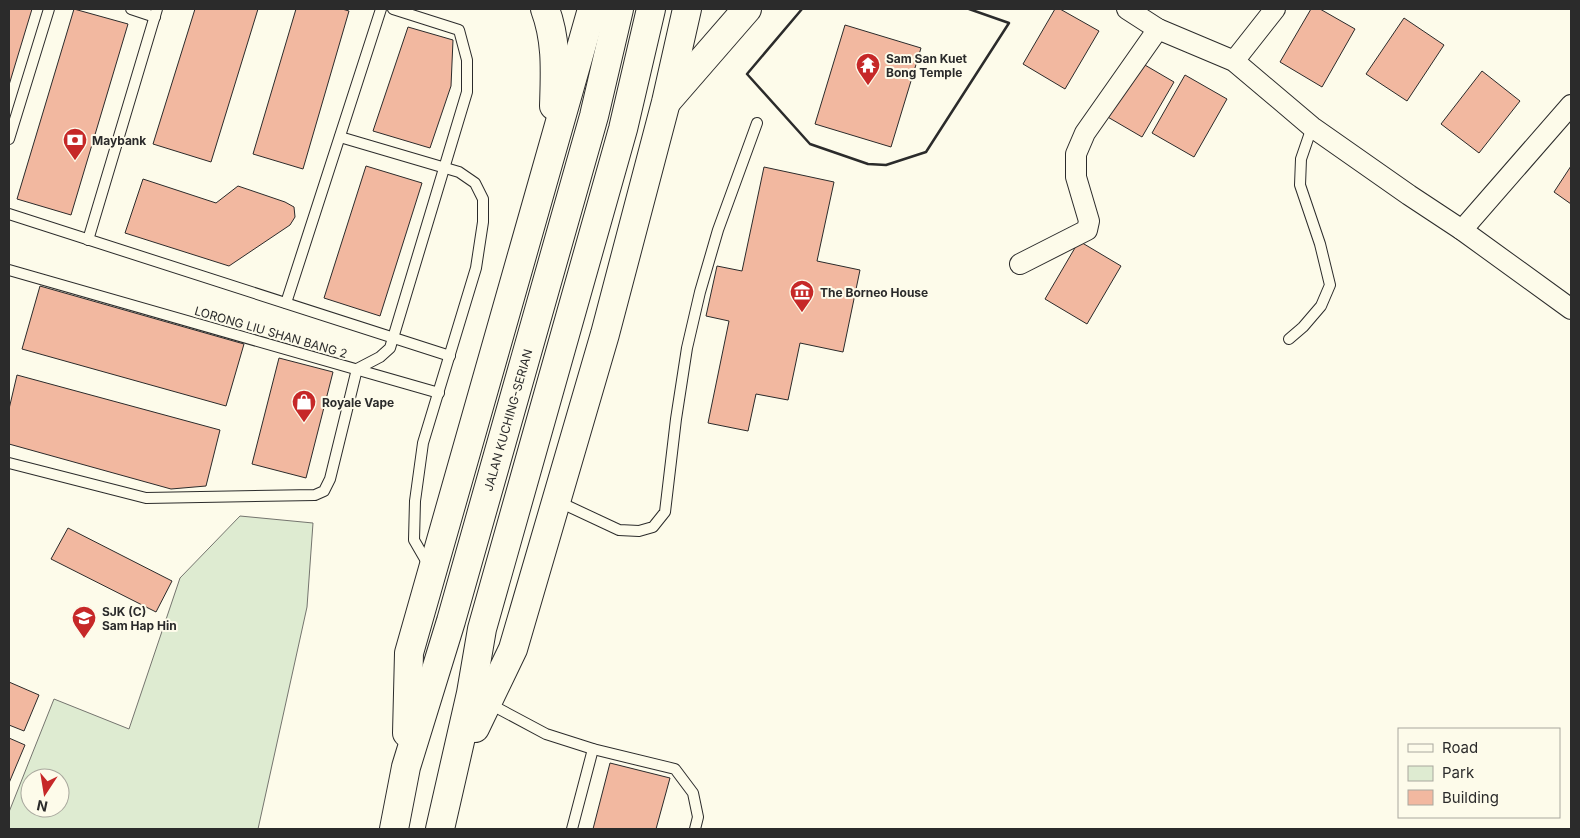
<svg xmlns="http://www.w3.org/2000/svg" width="1580" height="838" font-family="Inter,sans-serif">
  <style>
    .green { fill: #deebd1; stroke: #74746e; fill-rule: evenodd }
    .building { fill: #f2b8a0; stroke: #2b2b2b }
    .lines { fill: none; stroke-linecap: round; stroke-linejoin: round }
    .service-casing { stroke: #2b2b2b; stroke-width: 12 }
    .minor-casing { stroke: #2b2b2b; stroke-width: 22 }
    .trunk-casing { stroke: #2b2b2b; stroke-width: 30 }
    .service { stroke: #fdfbea; stroke-width: 10 }
    .minor { stroke: #fdfbea; stroke-width: 20 }
    .trunk { stroke: #fdfbea; stroke-width: 28 }
    .wall { stroke: #2b2b2b; stroke-width: 2.5 }
    .labels { text-anchor: middle; dominant-baseline: central; stroke-width: 4; stroke-linejoin: round; paint-order: stroke }
    .poi-label { font-size: 12px; font-weight: bold; fill: #2b2b2b; stroke: #fdfbea; text-anchor: start }
    .street-label { font-size: 12px; fill: #2b2b2b; stroke: #fdfbea }
  </style>
  <rect width="100%" height="100%" fill="#fdfbea"/>
  <!-- green -->
  <path class="green" d="M240,516L313,523L307,607L258,829H9V812L54,699L129,729L180,578ZM30,778H60V808H30Z"/>
  <!-- building -->
  <g class="building">
    <polygon points="9,9 32,9 9,85"/>
    <polygon points="74,9 128,24 71,215 17,199"/>
    <polygon points="195,9 258,9 211,162 153,144"/>
    <polygon points="296,9 342,9 349,11 303,169 253,154"/>
    <polygon points="1055,9 1060,9 1099,31 1065,89 1023,64"/>
    <polygon points="1311,9 1320,9 1355,29 1322,87 1280,62"/>
    <polygon points="1404,18 1444,45 1407,101 1366,74"/>
    <polygon points="845,25 921,48 891,147 815,124"/>
    <polygon points="408,27 453,40 451,86 430,148 373,131"/>
    <polygon points="1138,61 1174,82 1142,137 1106,116"/>
    <polygon points="1482,71 1520,101 1479,153 1441,124"/>
    <polygon points="1185,75 1227,99 1194,157 1152,133"/>
    <polygon points="366,166 422,183 380,316 324,298"/>
    <polygon points="1571,166 1571,204 1554,192"/>
    <polygon points="764,167 834,182 817,261 860,270 843,352 800,343 788,400 756,394 748,431 708,423 729,321 706,316 717,266 742,271"/>
    <polygon points="143,179 216,203 238,186 285,202 294,207 295,217 290,225 229,266 125,233"/>
    <polygon points="1079,241 1121,266 1087,324 1045,299"/>
    <polygon points="40,286 244,344 226,406 22,349"/>
    <polygon points="279,358 333,372 306,478 252,464"/>
    <polygon points="17,375 220,430 206,486 171,489 9,444 9,409"/>
    <polygon points="68,528 172,581 156,612 51,559"/>
    <polygon points="9,682 39,695 24,731 9,725"/>
    <polygon points="9,738 25,745 9,783"/>
    <polygon points="610,763 670,778 656,829 593,829"/>
  </g>
  <g class="lines">
    <defs>
      <g id="service">
        <polyline points="131,9 155,17"/>
        <polyline points="340,137 459,172 475,183 483,199 483,222 476,268 423,443 415,501 414,540 429,566"/>
        <polyline points="9,139 49,9"/>
        <polyline points="9,214 450,356"/>
        <polyline points="88,240 157,9"/>
        <polyline points="9,270 439,393"/>
        <polyline points="286,303 381,9"/>
        <polyline points="1289,339 1303,327 1321,306 1330,285 1320,244 1300,185 1301,159 1312,127"/>
        <polyline points="357,369 380,357 390,348 467,92 467,60 459,30 393,9"/>
        <polyline points="9,463 146,498 315,495 324,491 330,479 357,369"/>
        <polyline points="557,501 619,530 639,531 653,527 665,512 676,419 687,348 700,292 718,230 757,123"/>
        <polyline points="488,703 546,734 593,749 675,769 693,793 698,817 695,829"/>
        <polyline points="572,829 593,749"/>
      </g>
      <g id="minor">
        <polyline points="1127,9 1158,29 1234,61 1312,127 1409,195 1462,230 1571,309"/>
        <polyline points="1234,61 1275,9"/>
        <polyline points="1462,230 1571,105"/>
        <polyline points="1020,264 1087,230 1089,221 1076,177 1076,154 1085,133 1158,29"/>
      </g>
      <g id="trunk">
        <path d="M545,9C557,41 555,72 554,106"/>
        <polyline points="668,100 747,9"/>
        <polyline points="475,728 513,649 605,334 666,102 687,9"/>
        <polyline points="407,733 409,653 592,9"/>
        <polyline points="394,829 406,767 451,621 594,116 619,9"/>
        <polyline points="440,829 471,693 482,629 623,129 651,9"/>
      </g>
    </defs>
    <!-- service casing -->
    <use href="#service" class="service-casing"/>
    <!-- minor casing -->
    <use href="#minor" class="minor-casing"/>
    <!-- trunk casing -->
    <use href="#trunk" class="trunk-casing"/>
    <!-- service -->
    <use href="#service" class="service"/>
    <!-- minor -->
    <use href="#minor" class="minor"/>
    <!-- trunk -->
    <use href="#trunk" class="trunk"/>
    <!-- wall -->
    <polyline class="wall" points="802,9 747,74 810,144 868,164 886,165 926,152 1009,23 969,9"/>
  </g>
  <!-- icons -->
  <defs>
    <symbol id="temple-pin" viewBox="-11 -11 22 30"><path d="M0 17L-7.5 6A9.5 9.5 0 1 1 7.5 6Z" fill="#c62828" stroke="#fdfbea"/><path d="M0-6L5-2H3V0L6.5 2.5H4V6H1.5V3h-3V6H-4V2.5H-6.5L-3 0V-2H-5Z" fill="#fff"/></symbol>
    <symbol id="bank-pin" viewBox="-11 -11 22 30"><path d="M0 17L-7.5 6A9.5 9.5 0 1 1 7.5 6Z" fill="#c62828" stroke="#fdfbea"/><path d="M-6-4H6V4H-6ZM0-2.3a2.3 2.3 0 1 0 0 4.6a2.3 2.3 0 1 0 0-4.6Z" fill="#fff"/></symbol>
    <symbol id="museum-pin" viewBox="-11 -11 22 30"><path d="M0 17L-7.5 6A9.5 9.5 0 1 1 7.5 6Z" fill="#c62828" stroke="#fdfbea"/><path d="M0-6L6-3V-2H-6V-3ZM-5-1h2V3h-2ZM-1-1h2V3h-2ZM3-1h2V3H3ZM-6 4H6V6H-6Z" fill="#fff"/></symbol>
    <symbol id="shop-pin" viewBox="-11 -11 22 30"><path d="M0 17L-7.5 6A9.5 9.5 0 1 1 7.5 6Z" fill="#c62828" stroke="#fdfbea"/><path d="M-5-2.5h2.3a2.7 3.5 0 0 1 5.4 0H5L5.5 6h-11ZM-1.5-2.5h3a1.5 2.3 0 0 0-3 0Z" fill="#fff"/></symbol>
    <symbol id="school-pin" viewBox="-11 -11 22 30"><path d="M0 17L-7.5 6A9.5 9.5 0 1 1 7.5 6Z" fill="#c62828" stroke="#fdfbea"/><path d="M0-5L7-2L0 1L-7-2ZM-4 1L0 2.5L4 1V4Q0 6-4 4Z" fill="#fff"/></symbol>
  </defs>
  <g fill-rule="evenodd">
    <use href="#temple-pin" x="854" y="51" width="28" height="38"/>
    <use href="#bank-pin" x="61" y="126" width="28" height="38"/>
    <use href="#museum-pin" x="788" y="278" width="28" height="38"/>
    <use href="#shop-pin" x="290" y="388" width="28" height="38"/>
    <use href="#school-pin" x="70" y="604" width="28" height="38"/>
  </g>
  <g class="labels">
    <!-- poi labels -->
    <g class="poi-label">
      <text x="886" y="58">Sam San Kuet<tspan x="886" dy="14">Bong Temple</tspan></text>
      <text x="92" y="140">Maybank</text>
      <text x="820" y="292">The Borneo House</text>
      <text x="322" y="402">Royale Vape</text>
      <text x="102" y="611">SJK (C)<tspan x="102" dy="14">Sam Hap Hin</tspan></text>
    </g>
    <!-- street labels -->
    <g class="street-label">
      <text transform="translate(271 332) rotate(16)">LORONG LIU SHAN BANG 2</text>
      <text transform="translate(508 420) rotate(-74)">JALAN KUCHING-SERIAN</text>
    </g>
  </g>
  <!-- border -->
  <rect width="1580" height="838" fill="none" stroke="#2b2b2b" stroke-width="20"/>
  <!-- legend -->
  <rect x="1398" y="728" width="162" height="90" fill="#fdfbea" stroke="#a9a89e"/>
  <rect x="1408" y="744" width="25" height="8" fill="#fdfbea" stroke="#a9a89e"/>
  <text x="1442" y="753" font-size="15" fill="#2b2b2b">Road</text>
  <rect x="1408" y="766" width="25" height="15" fill="#deebd1" stroke="#a9a89e"/>
  <text x="1442" y="778" font-size="15" fill="#2b2b2b">Park</text>
  <rect x="1408" y="790" width="25" height="15" fill="#f2b8a0" stroke="#a9a89e"/>
  <text x="1442" y="803" font-size="15" fill="#2b2b2b">Building</text>
  <!-- north arrow -->
  <g transform="translate(45 793) rotate(192)"><circle r="24" fill="#fdfbea" stroke="#a9a89e"/>
  <path d="M0-4L9 19L0 12L-9 19Z" fill="#c62828"/>
  <text y="-8" font-size="14" font-weight="bold" text-anchor="middle" fill="#2b2b2b">N</text>
  </g>
</svg>
